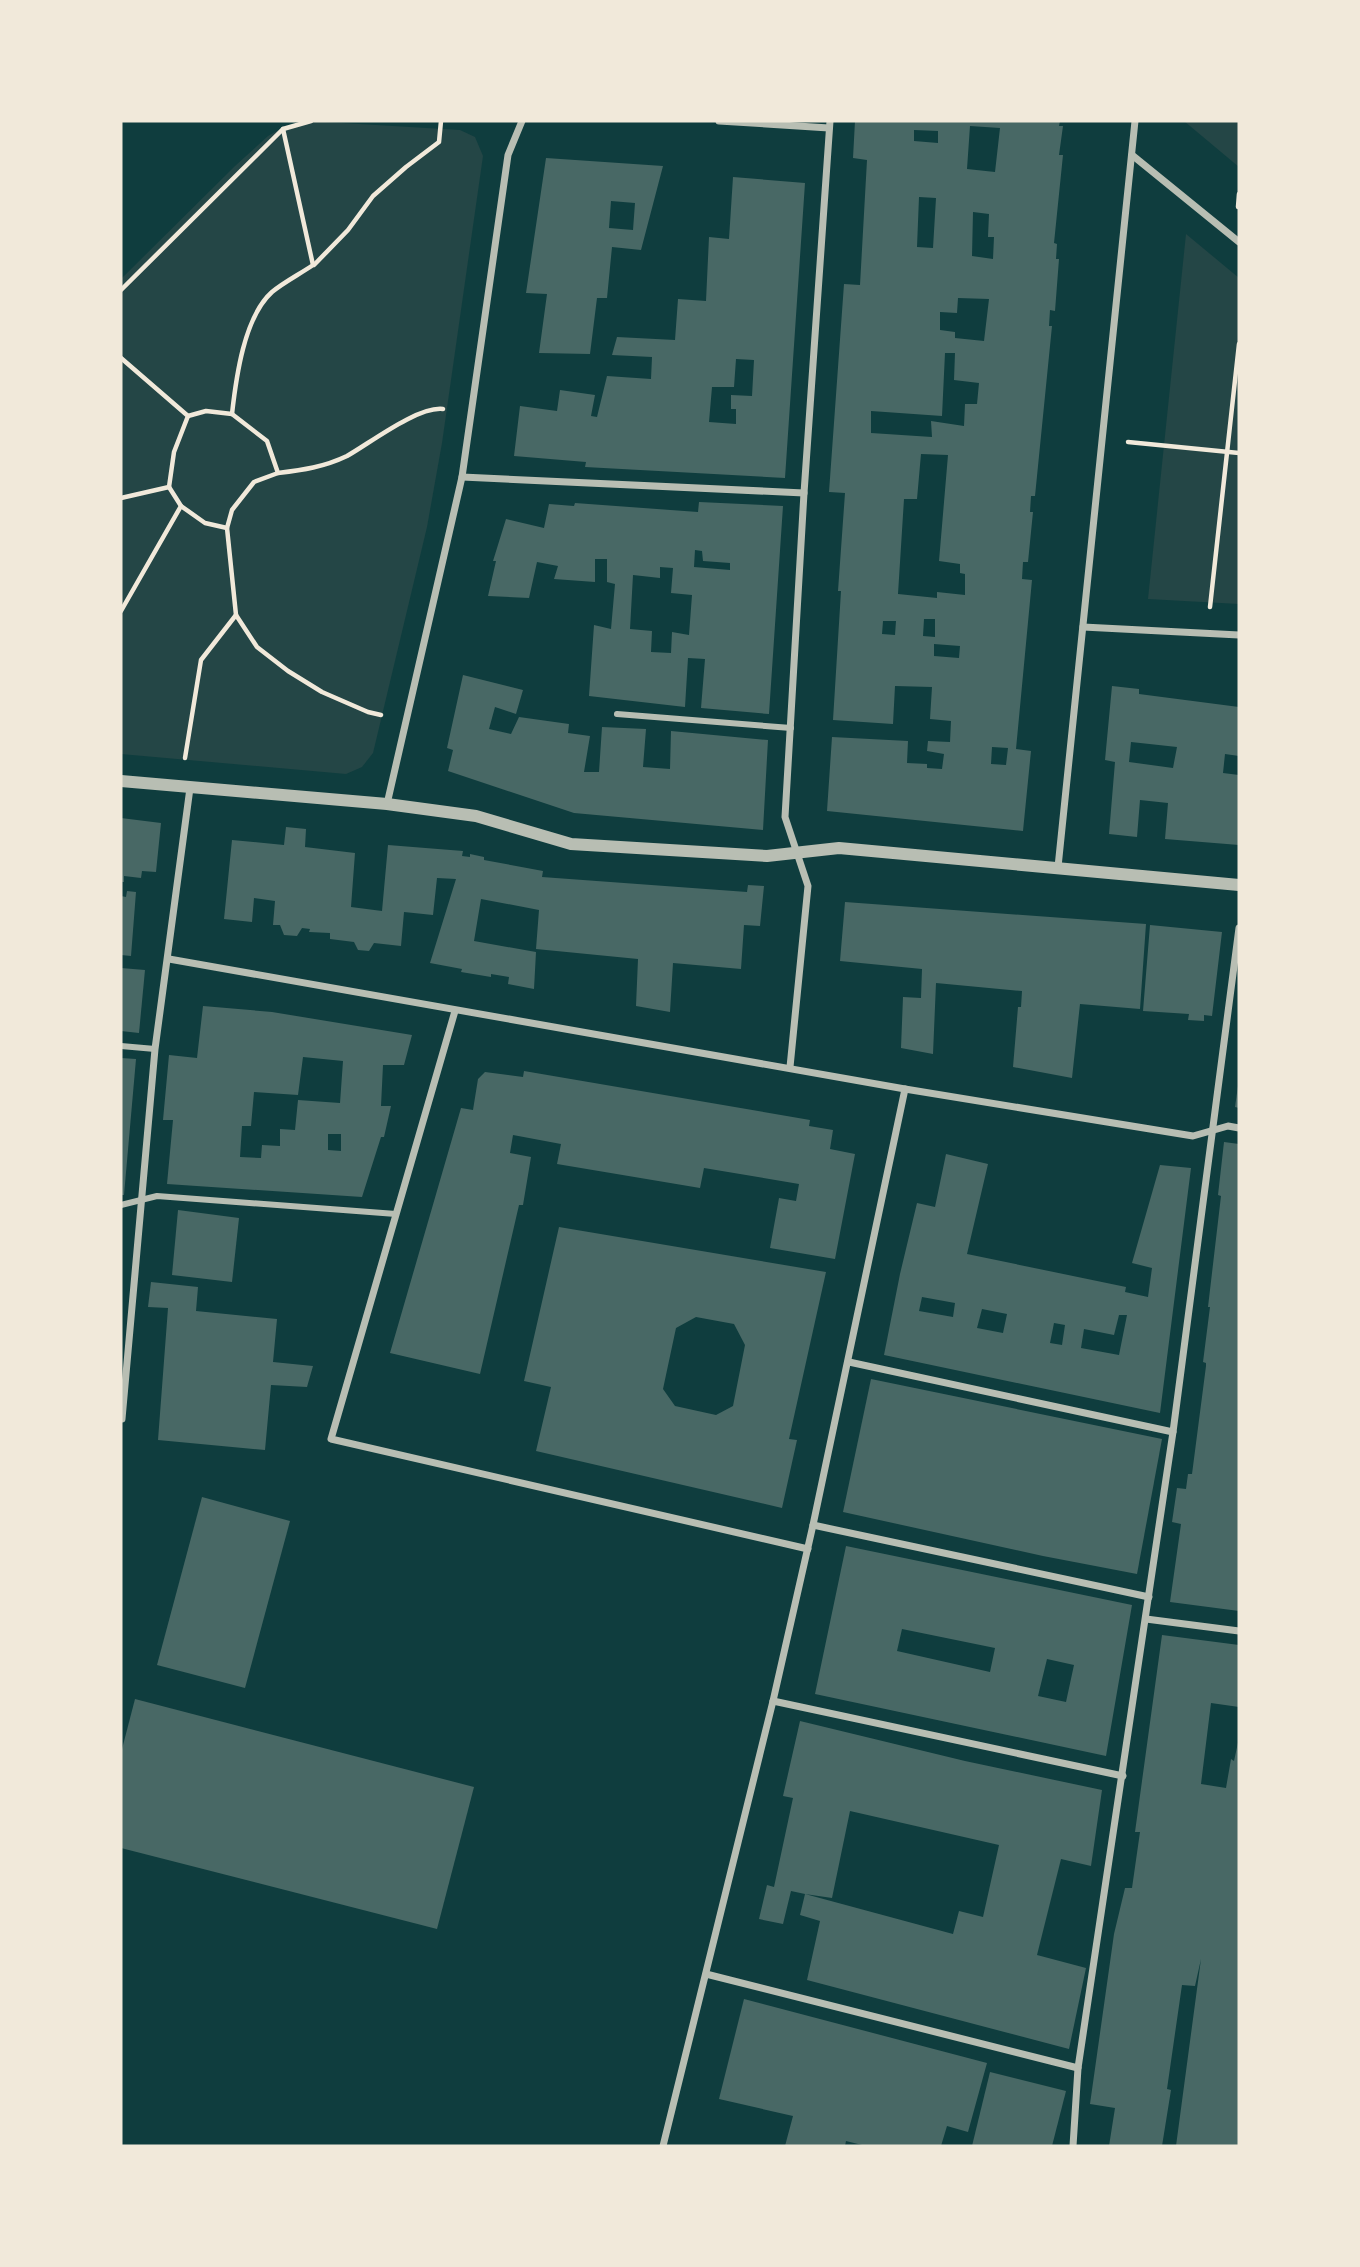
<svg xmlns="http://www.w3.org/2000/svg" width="1360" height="2267" font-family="'IBM Plex Sans',sans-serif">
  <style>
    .green { fill: #244646 }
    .building { fill: #486865; fill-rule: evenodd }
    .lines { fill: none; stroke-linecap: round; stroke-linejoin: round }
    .path { stroke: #f1e9da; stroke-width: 4.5 }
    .pedestrian { stroke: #b8beb3; stroke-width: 6 }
    .minor { stroke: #b8beb3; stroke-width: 7 }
    .tertiary { stroke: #b8beb3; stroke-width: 12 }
  </style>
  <rect width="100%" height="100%" fill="#0f3d3e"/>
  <!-- green -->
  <g class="green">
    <polygon points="309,121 460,130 475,137 483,156 442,443 427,527 373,753 362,767 346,774 121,754 121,279 235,166 268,136 282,128"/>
    <polygon points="1184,121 1239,121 1239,167"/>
    <polygon points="1186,234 1239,278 1239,604 1148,599"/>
  </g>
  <!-- building -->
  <g class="building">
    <path d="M855,121H1060L1059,126H1063L1059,155H1063L1054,243L1057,244L1056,259H1059L1055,311L1050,310L1049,326H1052L1035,496H1031L1030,512H1033L1028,562H1023L1022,579L1032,580L1016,749L1031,751L1023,831L827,811L832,737L908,741L907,763L927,764V768L942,769L944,754L927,751L928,741L950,742L951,721L930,719L932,687L895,686L893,724L833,720L841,591H838L845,493L829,492L844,284L860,285L867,160L853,158ZM970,126L1000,128L995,172L967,169ZM914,130L938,131V143L914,141ZM919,197L936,198L933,248L917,247ZM973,212L989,214L988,237H994L993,259L972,256ZM958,298L989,299L984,341L955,338V332L940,330V312L957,313ZM945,353H955L954,380L979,383L977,404H965L964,426L931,421L932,437L871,433V411L942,416ZM921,454L948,455L939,561L960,564V573L965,574V595L937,592V598L898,594L904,499H917ZM924,619H935V637L923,636ZM883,621H896L895,635L882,634ZM934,644L960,646L959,658L934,656ZM992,747L1008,748L1006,765L991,764Z"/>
    <path d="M546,158L663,166L641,250L612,247L607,298H597L590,354L539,353L547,294L526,293ZM611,201L635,203L633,230L609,228Z"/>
    <path d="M733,177L805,183L785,478L585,467L586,462L514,456L520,406L557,411L560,390L595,395L591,416L597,417L607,376L651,379L652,357L612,355L617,337L675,340L678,299L706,301L709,237L729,239ZM736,359L754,360L752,396L731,395V409H736V424L709,422L712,387H734Z"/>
    <path d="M699,502L783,506L769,714L701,708L705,659L688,658L685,707L589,696L594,625L611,629L615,584L607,582V559H595V582L554,579L558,566L537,562L529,598L488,596L496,561H493L506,519L544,528L549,504L574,506L575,503L698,512ZM695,550L702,551L703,561L730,563V570L694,567ZM660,567L673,568L671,593L692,595L689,635L672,632L671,653L651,652L652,631L630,629L633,575L660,578Z"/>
    <polygon points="463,675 523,690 516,714 495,707 489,729 511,734 519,717 569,724 568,733 590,736 584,772 599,772 602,727 646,729 643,767 670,769 671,731 768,740 763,830 574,813 448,771 453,750 447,748"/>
    <path d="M1112,686L1139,689V694L1239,707V756L1225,754L1223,773L1239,775V845L1165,839L1168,803L1140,800L1137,837L1109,834L1115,762L1105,760ZM1131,742L1177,747L1173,768L1129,762Z"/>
    <polygon points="121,818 161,823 156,872 142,871 141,878 124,876 124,882 121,882"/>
    <polygon points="286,827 306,829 305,847 355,853 351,907 382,911 388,845 463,851 462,856 470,857 470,854 484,857 484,860 543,871 542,877 747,892 748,885 764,886 760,926 744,925 741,969 673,963 670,1012 636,1006 638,959 536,949 539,910 481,899 474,941 536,952 534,989 508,984 509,977 491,974 491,977 461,972 462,969 430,963 456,879 437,878 433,915 404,912 401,946 374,943 369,951 358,950 354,942 330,939 330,933 309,932 310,929 302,928 297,936 284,935 280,925 273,925 275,901 254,898 252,922 224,919 232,840 284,845"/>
    <polygon points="127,891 136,892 131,956 121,955 121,896 126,897"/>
    <polygon points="845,902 1146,924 1140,1009 1080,1004 1072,1078 1013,1067 1018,1007 1021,1007 1022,991 936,983 933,1054 901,1048 903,997 921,998 922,969 840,961"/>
    <polygon points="1150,925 1222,932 1212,1016 1204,1015 1204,1021 1188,1020 1189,1014 1143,1011"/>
    <polygon points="121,968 145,970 139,1033 121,1031"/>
    <path d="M203,1006L272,1012L412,1035L404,1065H383L381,1106H391L384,1137H381L362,1197L167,1184L173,1120H163L169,1055L197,1058ZM303,1057L343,1061L340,1103L298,1100L295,1130L280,1129V1146L262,1145L261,1158L240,1157L242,1126H251L254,1092L298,1095ZM328,1134H341V1151L328,1150Z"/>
    <polygon points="121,1058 136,1059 124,1195 121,1195"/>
    <polygon points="524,1071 810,1120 809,1126 833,1130 830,1149 855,1154 835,1259 770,1248 779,1198 796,1201 799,1184 704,1168 700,1188 557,1164 561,1144 513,1135 510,1153 531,1157 523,1205 519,1205 480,1374 390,1353 461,1108 473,1110 478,1079 485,1072 523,1077"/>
    <polygon points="1238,1086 1239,1086 1239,1108 1235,1107"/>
    <polygon points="1224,1142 1239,1144 1239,1611 1170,1602 1181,1524 1172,1522 1177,1488 1186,1489 1188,1474 1192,1474 1206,1366 1206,1363 1203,1362 1210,1307 1208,1307 1221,1196 1218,1195"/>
    <path d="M946,1154L988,1164L967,1254L1126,1287L1125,1292L1148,1297L1152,1268L1132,1263L1160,1165L1191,1168L1160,1413L884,1355L900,1274L917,1203L935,1207ZM922,1297L955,1303L953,1317L919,1311ZM982,1309L1007,1314L1003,1333L977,1328ZM1119,1315H1127L1119,1355L1081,1348L1084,1329L1114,1335ZM1054,1323L1065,1325L1062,1345L1050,1343Z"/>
    <polygon points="178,1210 239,1218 232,1282 172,1275"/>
    <path d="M559,1227L826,1272L789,1439L797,1440L782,1508L536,1451L551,1387L524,1381ZM696,1317L734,1324L745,1345L733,1406L716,1415L675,1406L663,1389L676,1328Z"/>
    <polygon points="151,1282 198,1287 196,1311 277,1319 273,1362 313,1366 307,1387 271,1385 265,1450 158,1440 168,1308 148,1307"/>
    <polygon points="871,1379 1162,1439 1137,1574 1043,1556 843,1512"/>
    <polygon points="202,1497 290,1521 245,1688 157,1665"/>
    <path d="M846,1546L1132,1605L1106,1756L815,1694ZM902,1629L995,1648L990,1672L897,1651ZM1047,1659L1074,1665L1066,1702L1038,1696Z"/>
    <polygon points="1162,1635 1239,1645 1239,1707 1211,1703 1201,1784 1226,1788 1231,1759 1234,1761 1239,1738 1239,2146 1176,2146 1201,1959 1195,1986 1182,1985 1167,2089 1171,2090 1162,2146 1109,2146 1115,2108 1090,2104 1114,1934 1125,1888 1132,1888 1140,1832 1135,1832"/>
    <polygon points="135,1699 474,1787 437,1929 121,1848 121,1753"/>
    <path d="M800,1721L965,1761L1102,1790L1091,1866L1061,1859L1037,1955L1086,1968L1069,2049L807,1980L820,1921L800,1915L805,1894L791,1891L783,1924L759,1919L767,1885L774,1887L793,1798L783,1796ZM850,1811L999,1845L983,1917L959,1911L953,1934L805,1894L832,1898Z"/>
    <polygon points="744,1999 987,2063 968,2132 947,2126 941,2146 866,2146 846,2141 845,2146 785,2146 793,2116 719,2099"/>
    <polygon points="990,2072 1066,2091 1052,2146 972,2146"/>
  </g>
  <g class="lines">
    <!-- path -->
    <g class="path">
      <polyline points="1238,207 1239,194"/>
      <polyline points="314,265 348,230 373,196 406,167 439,142 441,121"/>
      <polyline points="121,290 283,129 311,121"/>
      <polyline points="121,358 188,416 174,452 169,487"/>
      <path d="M232,414L267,441L278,473C303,470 324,467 347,456C370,443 418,406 443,409"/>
      <path d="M188,416L206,411L232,414C236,378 244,317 272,292C284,282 300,274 313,265L283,129"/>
      <polyline points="1128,442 1239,453"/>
      <polyline points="278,473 254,482 232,510 227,528 236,615 257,647 288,671 322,692 368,712 381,715"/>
      <polyline points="121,498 169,487 181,506 121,611"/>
      <polyline points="181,506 205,523 227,528"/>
      <polyline points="1210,607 1239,344"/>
      <polyline points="185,758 201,660 236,615"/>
    </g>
    <!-- pedestrian -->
    <g class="pedestrian">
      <polyline points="617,714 791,728"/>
      <polyline points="121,1046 155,1049"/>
      <polyline points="121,1205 157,1196 396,1214"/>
    </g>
    <!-- minor -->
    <g class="minor">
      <polyline points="719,121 829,128"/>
      <polyline points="1132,155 1239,242"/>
      <polyline points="462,477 804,493"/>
      <polyline points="1083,627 1239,635"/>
      <polyline points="387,804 462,477 508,155 522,121"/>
      <polyline points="1058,867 1135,121"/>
      <polyline points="169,959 905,1089 1193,1136 1228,1126 1239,1128"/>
      <polyline points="455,1011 331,1439 808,1549"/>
      <polyline points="790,1067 808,886 785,817 804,493 830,121"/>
      <polyline points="849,1362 1173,1432"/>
      <polyline points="122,1419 155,1049 190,788"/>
      <polyline points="813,1525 1149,1597"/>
      <polyline points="1146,1619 1239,1631"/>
      <polyline points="773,1701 1123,1776"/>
      <polyline points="706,1974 1078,2068"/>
      <polyline points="663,2146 773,1701 813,1525 905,1089"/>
      <polyline points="1073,2146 1078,2068 1173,1432 1239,928"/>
    </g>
    <!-- tertiary -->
    <polyline class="tertiary" points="121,781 387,804 476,816 571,844 767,856 839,848 1239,885"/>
  </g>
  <!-- border -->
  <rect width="1360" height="2267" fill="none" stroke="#f1e9da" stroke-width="245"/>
</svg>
